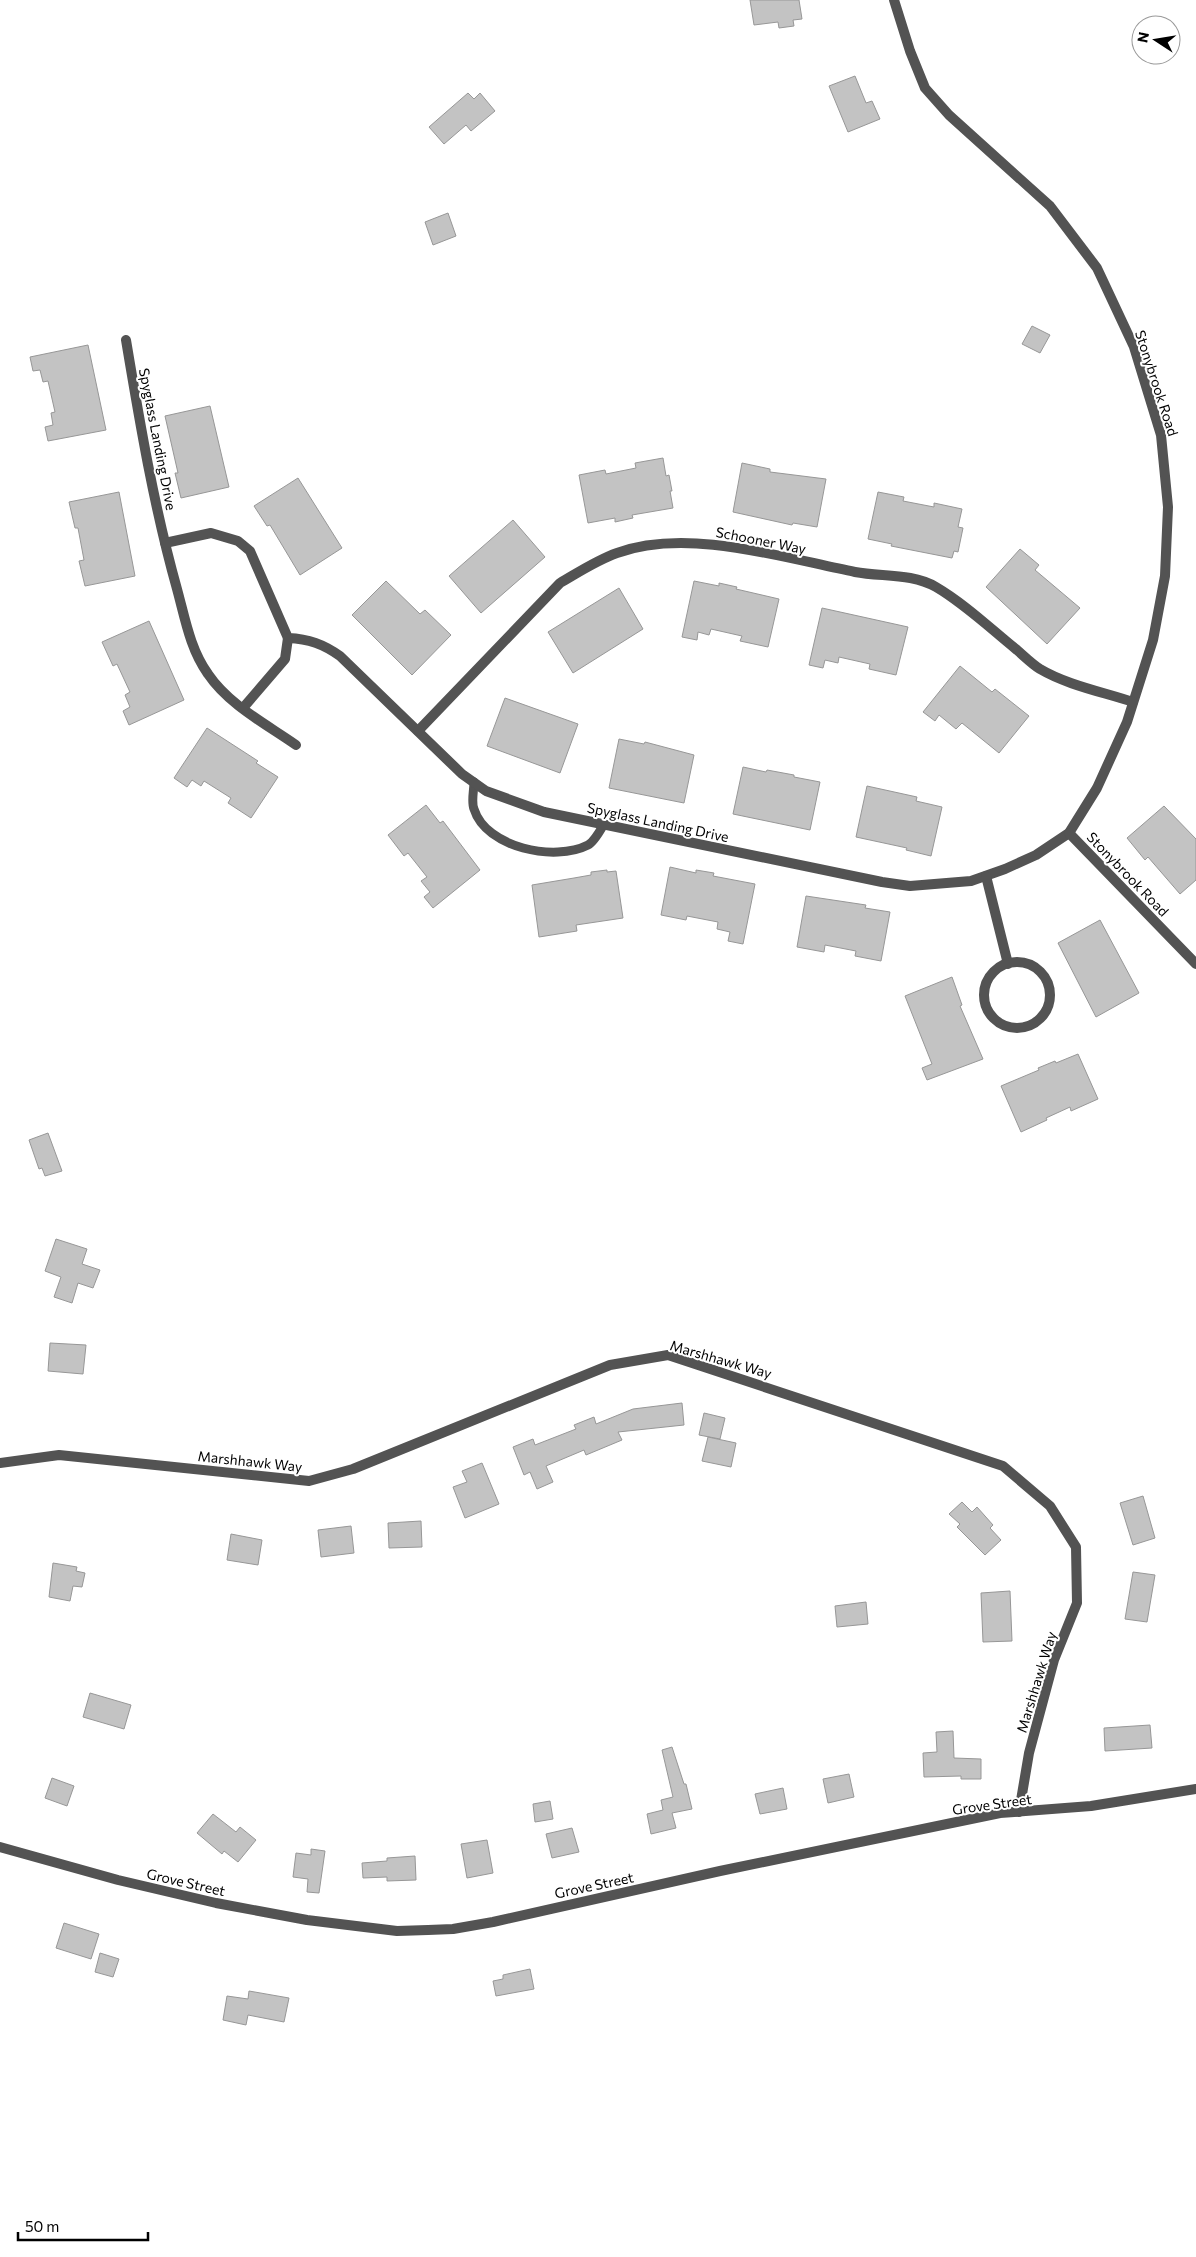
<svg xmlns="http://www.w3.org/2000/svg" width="1196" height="2257" font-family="Commissioner,sans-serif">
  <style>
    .building { fill: #c3c3c3; stroke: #979797 }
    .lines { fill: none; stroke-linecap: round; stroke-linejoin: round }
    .lane { stroke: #535353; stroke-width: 9 }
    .street { stroke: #535353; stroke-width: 10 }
    .labels { text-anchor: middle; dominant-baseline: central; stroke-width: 4; stroke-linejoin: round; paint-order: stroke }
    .street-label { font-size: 14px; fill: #000; stroke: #fff }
  </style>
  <rect width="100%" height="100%" fill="#fff"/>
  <!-- building -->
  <g class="building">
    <polygon points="750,0 799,0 802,19 793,20 794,26 779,28 778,22 754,25"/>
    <polygon points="855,76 866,103 872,101 880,119 848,132 829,86"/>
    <polygon points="468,93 474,99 480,93 495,111 471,131 466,125 444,144 429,127"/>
    <polygon points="448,213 456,236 433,245 425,222"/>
    <polygon points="1032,326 1050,335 1040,353 1022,344"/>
    <polygon points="88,345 106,430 48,441 45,427 53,425 51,413 55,412 48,381 43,382 40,370 33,371 30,357"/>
    <polygon points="210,406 229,487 181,498 175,473 178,473 165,416"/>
    <polygon points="663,458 666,476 669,475 672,491 670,491 673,508 632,515 633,518 615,522 615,518 588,523 579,475 605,470 606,474 636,468 635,463"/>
    <polygon points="742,463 770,469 770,472 826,479 817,527 793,523 792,525 733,512"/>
    <polygon points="298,478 342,548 300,575 270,525 267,526 254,506"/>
    <polygon points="119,492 135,576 85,586 79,561 84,560 78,528 75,528 69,502"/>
    <polygon points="878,492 904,497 903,501 934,507 934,503 962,509 958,527 963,528 958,552 954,551 952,558 891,546 892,544 868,539"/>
    <polygon points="513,520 545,557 481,613 449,576"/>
    <polygon points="1020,549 1039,565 1035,570 1080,608 1047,644 986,587"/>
    <polygon points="386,581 420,614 425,610 451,635 412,675 352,615"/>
    <polygon points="694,581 719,586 719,583 737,587 736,589 779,599 768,647 740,641 742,636 711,629 709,635 698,632 697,640 682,637"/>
    <polygon points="619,588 643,629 573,673 548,632"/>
    <polygon points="822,608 908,627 896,675 869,669 870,664 839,657 838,663 825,660 823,668 809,665"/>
    <polygon points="149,621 184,700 129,725 123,711 130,707 125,695 130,692 117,664 113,666 102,642"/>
    <polygon points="960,666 992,692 995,689 1029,716 999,753 962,723 956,729 939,715 935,721 923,712"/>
    <polygon points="505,698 578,724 560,773 487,746"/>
    <polygon points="207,728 258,761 256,763 278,777 251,818 228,803 231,798 204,781 201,786 192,780 187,787 174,778"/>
    <polygon points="619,739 644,744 645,742 694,755 684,803 609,788"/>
    <polygon points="743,767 766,772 767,770 794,775 794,777 820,782 810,830 733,814"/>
    <polygon points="867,786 917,797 916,801 942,807 931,856 906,850 907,848 856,837"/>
    <polygon points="426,805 440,823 443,821 480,870 433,908 424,897 430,892 421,881 427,877 408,853 404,856 388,835"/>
    <polygon points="1164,806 1196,839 1196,880 1180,894 1148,857 1145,860 1127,838"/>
    <polygon points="670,867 696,873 696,870 714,873 713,876 755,884 743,944 728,941 730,932 717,929 718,922 687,916 686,920 661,915"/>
    <polygon points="607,870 607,872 616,871 623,918 576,925 577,931 539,937 532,885 574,878 591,875 591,872"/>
    <polygon points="806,896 866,905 865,908 890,912 881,961 855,956 856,951 825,945 824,952 797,947"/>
    <polygon points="1100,920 1139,993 1096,1017 1058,943"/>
    <polygon points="952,977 962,1005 960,1006 983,1059 927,1080 922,1068 932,1064 905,996"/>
    <polygon points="1078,1054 1098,1099 1071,1111 1070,1107 1046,1118 1047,1120 1021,1132 1001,1086 1039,1070 1038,1068 1055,1061 1056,1063"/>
    <polygon points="48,1133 62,1171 45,1176 42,1168 39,1169 29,1140"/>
    <polygon points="56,1239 87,1249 82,1264 100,1270 93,1288 78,1283 72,1303 54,1297 61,1277 45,1271"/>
    <polygon points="50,1343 86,1345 83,1374 48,1371"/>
    <polygon points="682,1403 684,1425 618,1432 622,1440 586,1455 584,1450 546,1466 553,1482 537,1489 530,1472 524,1475 513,1447 533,1439 535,1445 576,1429 574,1425 594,1417 596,1424 633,1409"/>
    <polygon points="704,1413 725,1418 720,1439 699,1435"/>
    <polygon points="708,1437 736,1443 731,1467 702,1461"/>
    <polygon points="482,1463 499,1504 465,1518 453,1487 467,1482 462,1471"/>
    <polygon points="1143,1496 1155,1538 1133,1545 1120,1503"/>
    <polygon points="962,1502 972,1512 977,1507 993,1525 990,1528 1001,1540 985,1555 957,1527 960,1524 949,1514"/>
    <polygon points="421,1521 422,1547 389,1548 388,1523"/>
    <polygon points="351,1526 354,1553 321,1557 318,1530"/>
    <polygon points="231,1534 262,1540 258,1565 227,1560"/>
    <polygon points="53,1563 77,1567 76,1571 85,1573 82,1587 73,1586 70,1601 49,1597"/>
    <polygon points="1133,1572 1155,1575 1147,1622 1125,1619"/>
    <polygon points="1010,1591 1012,1641 983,1642 981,1593"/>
    <polygon points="866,1602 868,1624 837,1627 835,1606"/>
    <polygon points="90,1693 131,1705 124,1729 83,1717"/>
    <polygon points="1150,1725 1152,1748 1105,1751 1104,1728"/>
    <polygon points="953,1731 954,1758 981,1759 981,1779 961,1779 961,1776 924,1777 923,1753 937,1752 936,1732"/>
    <polygon points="672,1747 684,1784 686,1784 692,1809 672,1813 676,1828 651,1834 647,1814 663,1810 661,1800 673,1797 662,1750"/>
    <polygon points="849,1774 854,1797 828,1803 823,1779"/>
    <polygon points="52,1778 74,1786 67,1806 45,1798"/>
    <polygon points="783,1788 787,1809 760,1814 755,1794"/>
    <polygon points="550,1801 553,1819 535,1822 533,1804"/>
    <polygon points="213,1814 236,1832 240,1827 256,1840 238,1862 224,1851 222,1854 197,1833"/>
    <polygon points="572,1828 579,1852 552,1858 546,1834"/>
    <polygon points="487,1840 493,1873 467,1878 461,1844"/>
    <polygon points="311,1849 325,1851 319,1893 307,1892 308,1879 293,1877 296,1853 311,1855"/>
    <polygon points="415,1856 416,1880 387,1881 387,1877 363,1878 362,1863 387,1861 387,1858"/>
    <polygon points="64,1923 99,1934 91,1959 56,1948"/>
    <polygon points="100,1953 119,1959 113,1977 95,1972"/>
    <polygon points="530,1969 534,1989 496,1996 493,1981 503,1979 503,1975"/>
    <polygon points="249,1991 289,1998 284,2022 248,2015 246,2025 223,2020 227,1996 248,1999"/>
  </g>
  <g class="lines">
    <!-- lane -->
    <path class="lane" d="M474,782C474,790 471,802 474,809C486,848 555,862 588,845C594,842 600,831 604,824"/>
    <!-- street -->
    <g class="street">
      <path d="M126,340C140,424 154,507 177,589C185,618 190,649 208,674C229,705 266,724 296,745"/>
      <path d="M165,543L211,533L238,541L250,551L288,638C309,639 323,644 340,656L462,774L486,791L544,812L882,882L910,886L971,881L1005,869L1036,855L1069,833L1097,788L1127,722L1153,640L1165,576L1168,507L1161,435L1134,347L1097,268L1050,206L949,115L925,88L910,51L894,0"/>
      <polyline points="243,708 285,659 288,638"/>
      <path d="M418,731L560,583C579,572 597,560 617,553C687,527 784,558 855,572C882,577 912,573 936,587C965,604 991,629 1017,650C1024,656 1032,664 1040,669C1067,685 1103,692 1133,702"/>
      <polyline points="1069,833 1196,964"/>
      <polyline points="986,876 1008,964"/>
      <circle cx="1017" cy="995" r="33"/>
      <polyline points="0,1463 59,1455 309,1481 353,1469 610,1365 668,1355 1003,1466 1050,1506 1076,1547 1077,1603 1054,1660 1029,1753 1019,1812"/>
      <polyline points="0,1847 118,1880 216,1903 307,1920 397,1931 428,1930 453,1929 493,1922 720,1871 1000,1813 1091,1806 1196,1789"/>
    </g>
  </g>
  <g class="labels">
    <!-- street labels -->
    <g class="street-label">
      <text transform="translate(1157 383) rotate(72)">Stonybrook Road</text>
      <text transform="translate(158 439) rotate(79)">Spyglass Landing Drive</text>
      <text transform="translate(761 540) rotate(11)">Schooner Way</text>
      <text transform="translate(658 822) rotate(12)">Spyglass Landing Drive</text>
      <text transform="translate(1128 874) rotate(46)">Stonybrook Road</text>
      <text transform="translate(721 1359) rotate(16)">Marshhawk Way</text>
      <text transform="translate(250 1461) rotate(6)">Marshhawk Way</text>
      <text transform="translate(1036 1682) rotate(-73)">Marshhawk Way</text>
      <text transform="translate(992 1804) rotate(-8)">Grove Street</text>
      <text transform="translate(186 1882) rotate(13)">Grove Street</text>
      <text transform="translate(594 1885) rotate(-12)">Grove Street</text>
    </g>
  </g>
  <!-- north arrow -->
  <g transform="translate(1156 40) rotate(282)"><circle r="24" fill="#ffffff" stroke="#999999"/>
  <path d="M0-4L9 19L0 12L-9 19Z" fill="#000000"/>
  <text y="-8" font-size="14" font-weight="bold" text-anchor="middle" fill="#000000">N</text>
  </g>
  <!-- scale -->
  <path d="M18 2232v8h130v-8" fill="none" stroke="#000000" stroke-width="2.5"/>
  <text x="25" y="2232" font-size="15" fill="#000000" stroke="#ffffff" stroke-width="4" paint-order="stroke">50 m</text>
</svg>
